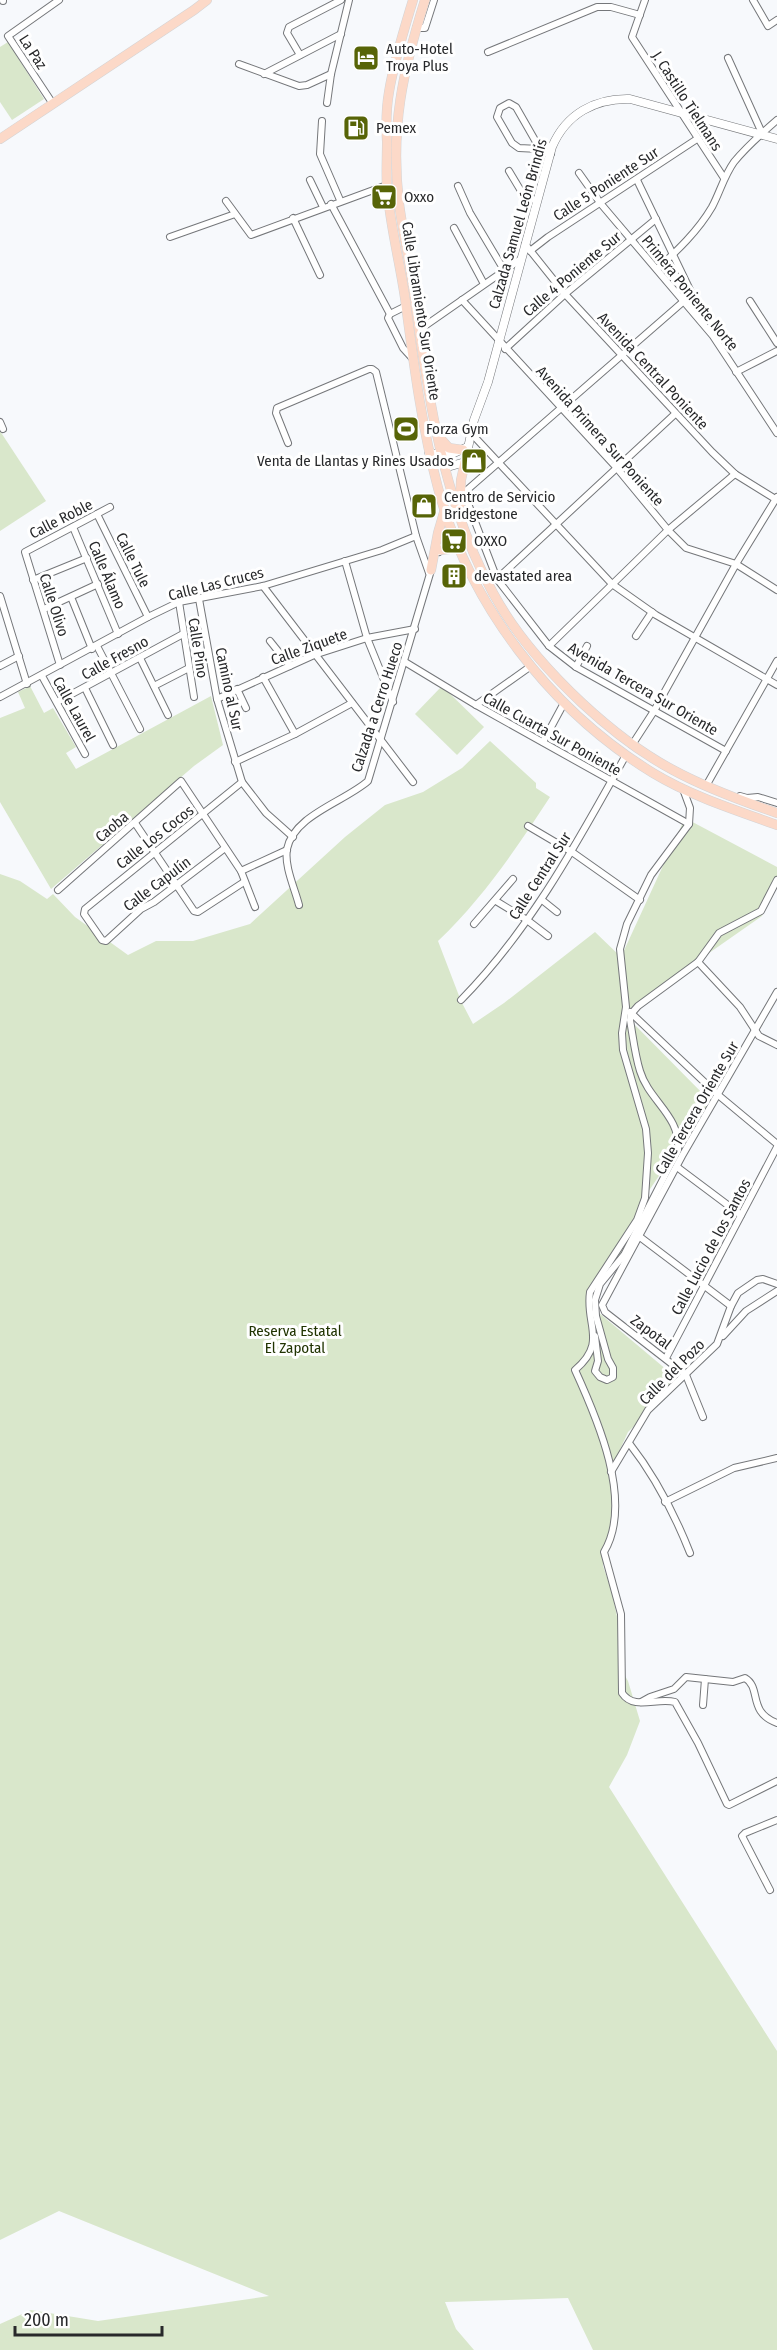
<svg xmlns="http://www.w3.org/2000/svg" width="777" height="2350" font-family="'Fira Sans Condensed',sans-serif">
  <style>
    .green { fill: #d9e7cb }
    .lines { fill: none; stroke-linecap: round; stroke-linejoin: round }
    .minor-casing { stroke: #75777a; stroke-width: 8 }
    .tertiary-casing { stroke: #75777a; stroke-width: 9 }
    .primary-casing { stroke: #d4d4d5; stroke-width: 10 }
    .minor { stroke: #fff; stroke-width: 6 }
    .tertiary { stroke: #fff; stroke-width: 8 }
    .primary { stroke: #fcd9c8; stroke-width: 9 }
    .labels { text-anchor: middle; dominant-baseline: central; stroke-width: 6; stroke-linejoin: round; paint-order: stroke }
    .poi-label { font-size: 15px; fill: #28292b; stroke: #fff; text-anchor: start }
    .street-label { font-size: 15px; fill: #28292b; stroke: #fff }
    .park-label { font-size: 15px; fill: #213402; stroke: #fff }
  </style>
  <rect width="100%" height="100%" fill="#f7f9fc"/>
  <!-- green -->
  <g class="green">
    <polygon points="8,42 44,99 12,120 0,102 0,47"/>
    <polygon points="0,431 46,501 0,531"/>
    <polygon points="30,686 44,713 53,708 76,747 66,753 76,769 211,696 223,745 194,766 51,889 0,802 0,718 25,708 18,692"/>
    <polygon points="442,686 484,727 457,755 415,714"/>
    <path d="M490,741L536,783V788L550,797C516,849 483,898 438,941L461,1001L473,1024L504,1003L595,932L621,957L685,818L777,867V885L762,916L629,1009V1019L710,1101L648,1192V1201L616,1262L609,1268L592,1307L680,1381L628,1432L612,1467L617,1502L605,1549L603,1566L611,1589L620,1630L621,1669L628,1681L640,1721L627,1755L609,1787L777,2051V2350H593L568,2298L445,2302L456,2329L474,2350H0V2324L31,2310L98,2321L269,2296L59,2211L0,2240V874L20,881L47,899L53,894L75,917L128,955L156,941H193L250,924L345,837L385,805L423,792L462,768Z"/>
  </g>
  <g class="lines">
    <defs>
      <g id="minor">
        <polyline points="3,0 3,1"/>
        <polyline points="645,0 632,37 724,178"/>
        <polyline points="753,0 768,26 777,20"/>
        <polyline points="416,28 425,28 434,0"/>
        <polyline points="488,52 597,7 611,7 640,15"/>
        <polyline points="300,55 287,33 289,27 341,0"/>
        <polyline points="728,58 762,133"/>
        <polyline points="239,64 299,86 307,85 331,74"/>
        <polyline points="264,74 341,34"/>
        <polyline points="327,103 331,74 349,0"/>
        <polyline points="53,104 8,36 59,0"/>
        <polyline points="322,121 320,154 340,200"/>
        <polyline points="551,154 539,149 519,148 512,143 497,117 500,108 509,103 516,107 536,142 552,147"/>
        <polyline points="509,171 521,191 537,202"/>
        <polyline points="579,173 601,204 713,336 777,433"/>
        <polyline points="310,180 323,207"/>
        <polyline points="458,186 470,213 504,270"/>
        <polyline points="226,201 251,235 387,185"/>
        <polyline points="331,204 390,314"/>
        <polyline points="293,218 320,275"/>
        <polyline points="454,228 484,284"/>
        <polyline points="170,237 235,214"/>
        <polyline points="525,244 565,294 712,452 735,474 777,500"/>
        <polyline points="530,251 548,237 697,139"/>
        <path d="M657,269C677,251 698,231 712,207C720,192 724,176 734,162C747,146 762,133 777,120"/>
        <polyline points="462,300 616,467 668,530 686,548 736,564 777,590"/>
        <polyline points="750,301 777,343"/>
        <polyline points="406,306 390,314 388,318 403,348 413,359"/>
        <polyline points="419,330 521,259"/>
        <polyline points="505,349 565,294 656,219"/>
        <polyline points="736,372 777,351"/>
        <polyline points="0,422 3,429"/>
        <polyline points="470,432 612,584 656,615 777,685"/>
        <polyline points="288,443 276,413 277,408 369,369 372,369 376,372 416,536 429,573"/>
        <polyline points="464,493 497,579 549,646 576,667 726,751"/>
        <polyline points="459,497 692,294 637,180"/>
        <polyline points="97,514 148,617"/>
        <polyline points="73,527 118,634"/>
        <polyline points="439,552 447,540 465,530"/>
        <polyline points="345,561 367,638 393,702"/>
        <polyline points="497,579 675,414"/>
        <polyline points="33,580 87,558"/>
        <polyline points="263,586 413,782"/>
        <polyline points="0,596 27,684"/>
        <polyline points="71,597 92,649"/>
        <polyline points="199,599 217,699 242,782 266,813 293,837"/>
        <polyline points="179,602 194,697"/>
        <polyline points="44,609 98,584"/>
        <polyline points="636,636 652,612"/>
        <polyline points="270,641 290,666"/>
        <polyline points="97,646 140,729"/>
        <polyline points="549,646 668,530 735,474"/>
        <polyline points="140,658 168,715"/>
        <polyline points="405,662 476,705 689,824"/>
        <polyline points="60,665 25,552 110,507"/>
        <polyline points="0,666 19,656"/>
        <polyline points="576,667 587,646"/>
        <polyline points="42,676 85,754"/>
        <polyline points="263,677 295,734"/>
        <polyline points="154,686 189,668"/>
        <polyline points="85,688 113,745"/>
        <polyline points="237,689 246,708"/>
        <polyline points="0,697 148,617 179,602 263,586 382,550 416,536"/>
        <polyline points="217,699 314,655 367,638 415,629"/>
        <polyline points="57,702 183,634"/>
        <polyline points="476,705 531,666"/>
        <polyline points="543,742 564,703"/>
        <polyline points="632,745 654,711 736,564 777,497"/>
        <polyline points="235,762 295,734 352,703"/>
        <polyline points="706,786 777,661"/>
        <path d="M683,789L690,808L689,824L651,875L627,924L620,949L626,1007L622,1033L623,1050L646,1129L648,1153L645,1198L637,1220L590,1292C585,1325 608,1342 575,1370C597,1418 634,1502 604,1552L621,1614L622,1693C634,1711 657,1697 675,1702L698,1743L727,1804L729,1805L777,1781"/>
        <polyline points="740,796 747,798 758,797 777,803"/>
        <polyline points="135,823 194,911 198,912 244,882"/>
        <polyline points="528,826 572,852 640,900"/>
        <polyline points="225,848 154,902 141,909 106,941 102,940 84,914 85,909 242,782"/>
        <polyline points="241,871 287,850"/>
        <polyline points="58,890 181,781 241,871 255,907"/>
        <polyline points="542,900 557,912"/>
        <polyline points="496,901 527,920 548,936"/>
        <path d="M299,905C295,889 284,866 287,849C294,815 344,802 368,781L432,567"/>
        <polyline points="474,924 513,879"/>
        <polyline points="698,962 740,1007 759,1036 777,1045"/>
        <path d="M461,1000C531,929 578,841 626,755"/>
        <polyline points="630,1012 717,1094 777,1144"/>
        <polyline points="677,1167 741,1215"/>
        <polyline points="640,1237 731,1306"/>
        <path d="M595,1336L598,1361L595,1371L600,1377L607,1380L613,1377V1368L608,1359L596,1316L595,1300L600,1284L624,1255L678,1150C681,1116 649,1101 640,1071C635,1055 633,1037 630,1020L631,1014L638,1006L698,962L719,933L761,911L777,880"/>
        <polyline points="723,1336 746,1311 777,1291"/>
        <polyline points="666,1358 777,1147"/>
        <polyline points="703,1417 686,1375 605,1312 602,1305 682,1156 777,992"/>
        <path d="M629,1443C654,1475 675,1515 690,1553"/>
        <polyline points="611,1472 648,1410 717,1344 731,1306 738,1293 757,1280 763,1279 777,1284"/>
        <polyline points="665,1502 734,1468 777,1458"/>
        <path d="M641,1702L650,1697L674,1689L686,1677L733,1682L745,1678C762,1688 747,1712 777,1723"/>
        <polyline points="703,1705 705,1679"/>
        <polyline points="770,1890 742,1836 745,1833 777,1820"/>
      </g>
      <g id="tertiary">
        <polyline points="429,453 450,455 465,448"/>
        <path d="M431,460L451,466L465,462L474,420L488,382L552,147C566,114 595,98 630,99L777,139"/>
      </g>
      <g id="primary">
        <path d="M413,0C404,30 394,61 389,92C386,109 386,125 387,142C387,157 386,172 387,187C390,227 401,266 406,305C414,366 422,428 438,488C469,604 550,710 653,773C691,796 735,810 777,825"/>
        <path d="M425,0C403,70 390,128 399,203C403,235 411,267 415,300C428,399 444,504 493,593C515,634 548,671 582,703C610,729 639,752 673,770C706,788 742,801 777,813"/>
        <polyline points="0,139 194,10 207,0"/>
        <polyline points="440,438 449,448 463,450"/>
        <polyline points="460,504 461,480 465,462"/>
        <polyline points="440,550 460,548"/>
        <polyline points="431,570 438,533 445,509"/>
      </g>
    </defs>
    <!-- minor casing -->
    <use href="#minor" class="minor-casing"/>
    <!-- tertiary casing -->
    <use href="#tertiary" class="tertiary-casing"/>
    <!-- primary casing -->
    <use href="#primary" class="primary-casing"/>
    <!-- minor -->
    <use href="#minor" class="minor"/>
    <!-- tertiary -->
    <use href="#tertiary" class="tertiary"/>
    <!-- primary -->
    <use href="#primary" class="primary"/>
  </g>
  <!-- icons -->
  <defs>
    <symbol id="hotel-square" viewBox="-11 -11 22 22"><rect x="-9" y="-9" width="18" height="18" rx="4" fill="#576407" stroke="#fff"/><path d="M-6-4.5h1.5V1H6V5H4.5V3h-9V5H-6ZM-4 0a1.8 1.8 0 1 1 3.6 0ZM.5 0V-2.5h3Q6-2.5 6 0Z" fill="#fff"/></symbol>
    <symbol id="fuel-square" viewBox="-11 -11 22 22"><rect x="-9" y="-9" width="18" height="18" rx="4" fill="#576407" stroke="#fff"/><path d="M-5.5-6h7V0h2V4h1.3V-2.5L3-4.5l.8-.8L6-3V5H2.5V1h-1V6h-7ZM-4.2-4.7v3.2H.2V-4.7Z" fill="#fff"/></symbol>
    <symbol id="supermarket-square" viewBox="-11 -11 22 22"><rect x="-9" y="-9" width="18" height="18" rx="4" fill="#576407" stroke="#fff"/><path d="M-6-5.5h2.5l.6 2H6L4.5 2H-2.5L-4.4-4H-6ZM-1.5 3.2a1.3 1.3 0 1 0 .1 0ZM3 3.2a1.3 1.3 0 1 0 .1 0Z" fill="#fff"/></symbol>
    <symbol id="stadium-square" viewBox="-11 -11 22 22"><rect x="-9" y="-9" width="18" height="18" rx="4" fill="#576407" stroke="#fff"/><path d="M0-5a6.5 5 0 1 0 0 10a6.5 5 0 1 0 0-10ZM-3.5-1.8h7v3.6h-7Z" fill="#fff"/></symbol>
    <symbol id="shop-square" viewBox="-11 -11 22 22"><rect x="-9" y="-9" width="18" height="18" rx="4" fill="#576407" stroke="#fff"/><path d="M-5-2.5h2.3a2.7 3.5 0 0 1 5.4 0H5L5.5 6h-11ZM-1.5-2.5h3a1.5 2.3 0 0 0-3 0Z" fill="#fff"/></symbol>
    <symbol id="building-square" viewBox="-11 -11 22 22"><rect x="-9" y="-9" width="18" height="18" rx="4" fill="#576407" stroke="#fff"/><path d="M-4-6H4V6H1V3H-1V6H-4ZM-2.5-4.3h1.7v1.8h-1.7ZM.8-4.3h1.7v1.8H.8ZM-2.5-1h1.7V.8h-1.7ZM.8-1h1.7V.8H.8Z" fill="#fff"/></symbol>
  </defs>
  <g fill-rule="evenodd">
    <use href="#hotel-square" x="351" y="43" width="30" height="30"/>
    <use href="#fuel-square" x="341" y="113" width="30" height="30"/>
    <use href="#supermarket-square" x="369" y="182" width="30" height="30"/>
    <use href="#stadium-square" x="391" y="414" width="30" height="30"/>
    <use href="#shop-square" x="459" y="446" width="30" height="30"/>
    <use href="#shop-square" x="409" y="491" width="30" height="30"/>
    <use href="#supermarket-square" x="439" y="526" width="30" height="30"/>
    <use href="#building-square" x="439" y="561" width="30" height="30"/>
  </g>
  <g class="labels">
    <!-- poi labels -->
    <g class="poi-label">
      <text x="386" y="49">Auto-Hotel<tspan x="386" dy="17">Troya Plus</tspan></text>
      <text x="376" y="128">Pemex</text>
      <text x="404" y="197">Oxxo</text>
      <text x="426" y="429">Forza Gym</text>
      <text x="454" y="461" text-anchor="end">Venta de Llantas y Rines Usados</text>
      <text x="444" y="497">Centro de Servicio<tspan x="444" dy="17">Bridgestone</tspan></text>
      <text x="474" y="541">OXXO</text>
      <text x="474" y="576">devastated area</text>
    </g>
    <!-- street labels -->
    <g class="street-label">
      <text transform="translate(33 52) rotate(57)">La Paz</text>
      <text transform="translate(687 101) rotate(57)">J. Castillo Tielmans</text>
      <text transform="translate(606 184) rotate(-33)">Calle 5 Poniente Sur</text>
      <text transform="translate(518 224) rotate(-74)">Calzada Samuel León Brindis</text>
      <text transform="translate(572 274) rotate(-40)">Calle 4 Poniente Sur</text>
      <text transform="translate(690 293) rotate(51)">Primera Poniente Norte</text>
      <text transform="translate(421 311) rotate(81)">Calle Libramiento Sur Oriente</text>
      <text transform="translate(653 371) rotate(47)">Avenida Central Poniente</text>
      <text transform="translate(600 436) rotate(48)">Avenida Primera Sur Poniente</text>
      <text transform="translate(61 519) rotate(-27)">Calle Roble</text>
      <text transform="translate(133 560) rotate(64)">Calle Tule</text>
      <text transform="translate(107 575) rotate(67)">Calle Álamo</text>
      <text transform="translate(216 584) rotate(-14)">Calle Las Cruces</text>
      <text transform="translate(54 605) rotate(72)">Calle Olivo</text>
      <text transform="translate(309 647) rotate(-20)">Calle Ziquete</text>
      <text transform="translate(198 648) rotate(81)">Calle Pino</text>
      <text transform="translate(115 658) rotate(-29)">Calle Fresno</text>
      <text transform="translate(229 689) rotate(78)">Camino al Sur</text>
      <text transform="translate(643 689) rotate(30)">Avenida Tercera Sur Oriente</text>
      <text transform="translate(377 707) rotate(-72)">Calzada a Cerro Hueco</text>
      <text transform="translate(74 709) rotate(61)">Calle Laurel</text>
      <text transform="translate(552 734) rotate(29)">Calle Cuarta Sur Poniente</text>
      <text transform="translate(112 827) rotate(-40)">Caoba</text>
      <text transform="translate(155 837) rotate(-38)">Calle Los Cocos</text>
      <text transform="translate(540 876) rotate(-57)">Calle Central Sur</text>
      <text transform="translate(157 884) rotate(-37)">Calle Capulín</text>
      <text transform="translate(697 1108) rotate(-60)">Calle Tercera Oriente Sur</text>
      <text transform="translate(711 1247) rotate(-62)">Calle Lucio de los Santos</text>
      <text transform="translate(651 1332) rotate(37)">Zapotal</text>
      <text transform="translate(672 1372) rotate(-45)">Calle del Pozo</text>
    </g>
    <!-- park labels -->
    <g class="park-label">
      <text x="295" y="1331">Reserva Estatal<tspan x="295" dy="17">El Zapotal</tspan></text>
    </g>
  </g>
  <!-- scale -->
  <path d="M15 2326v9h147v-9" fill="none" stroke="#28292b" stroke-width="3"/>
  <text x="24" y="2326" font-size="18" fill="#28292b" stroke="#ffffff" stroke-width="4.5" paint-order="stroke">200 m</text>
</svg>
